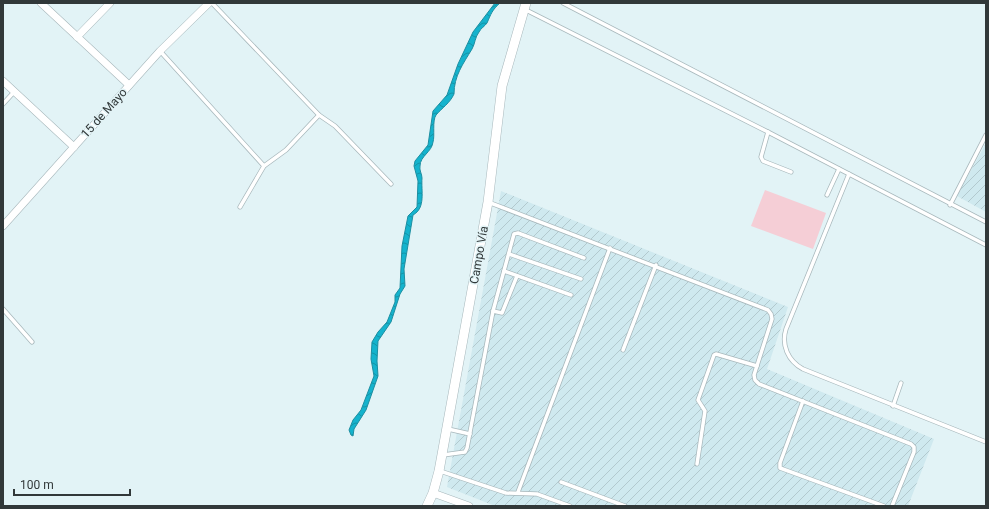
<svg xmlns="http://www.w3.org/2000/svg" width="989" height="509" font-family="Roboto,sans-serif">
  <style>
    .industrial { fill: url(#industrial-furrows) }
    .grass { fill: #f5ced6 }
    .water { fill: url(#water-waves); stroke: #1d8ea1 }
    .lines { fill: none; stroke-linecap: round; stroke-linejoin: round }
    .service-casing { stroke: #a8b8bc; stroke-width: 5 }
    .minor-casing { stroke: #a8b8bc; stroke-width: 8 }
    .tertiary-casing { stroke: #a8b8bc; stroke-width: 10 }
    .service { stroke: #fff; stroke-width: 3.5 }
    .minor { stroke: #fff; stroke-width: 7 }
    .tertiary { stroke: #fff; stroke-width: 9 }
    .labels { text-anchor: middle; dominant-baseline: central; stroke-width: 3; stroke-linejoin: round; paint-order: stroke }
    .street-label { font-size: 12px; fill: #313839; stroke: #e2f3f6 }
  </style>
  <defs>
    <pattern id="industrial-furrows" width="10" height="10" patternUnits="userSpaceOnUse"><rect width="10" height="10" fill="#cfe9ef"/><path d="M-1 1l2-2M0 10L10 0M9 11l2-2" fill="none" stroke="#b2c9ce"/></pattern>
    <pattern id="water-waves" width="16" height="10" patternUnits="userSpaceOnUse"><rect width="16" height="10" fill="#14b3cd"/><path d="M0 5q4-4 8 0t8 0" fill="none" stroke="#1393a7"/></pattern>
  </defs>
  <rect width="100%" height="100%" fill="#e2f3f6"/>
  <!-- industrial -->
  <g class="industrial">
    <polygon points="986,143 986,212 957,196"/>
    <polygon points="501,191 788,307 767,369 934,439 908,506 495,506 447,487"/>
  </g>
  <!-- grass -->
  <polygon class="grass" points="765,190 826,213 813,249 751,226"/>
  <!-- water -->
  <path class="water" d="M495,3H500C492,10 491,14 487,23C485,26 481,28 479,32C475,37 475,44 472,49C463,64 454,76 454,94C450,103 442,108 436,115C432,121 435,136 433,142C432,152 420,156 420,166C419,170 422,174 422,178C421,191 426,208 413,215L404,269L405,286L400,294L391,322L378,341L377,361L378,376L366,410L354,429L353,436L351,435L349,430L353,420L361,410L374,376L371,359L372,342L378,332L387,322L395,302V295L400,288L402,246L408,216L417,207L418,181L414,166L415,161L428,145L433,111L447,95L458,64L473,32Z"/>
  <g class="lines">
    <defs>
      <g id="service">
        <polyline points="212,3 319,115 335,126 391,184"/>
        <polyline points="563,3 986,222"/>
        <polyline points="526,10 768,132 986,245"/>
        <polyline points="160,51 264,166"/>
        <polyline points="3,104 14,92"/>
        <polyline points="768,132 761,157 763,161 791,172"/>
        <path d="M849,174L786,329C781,345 788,361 803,369L986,442"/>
        <polyline points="827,195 839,169"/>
        <polyline points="488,202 768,310 771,314 772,319 754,375 755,380 759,384 911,444 914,447 914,452 892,506"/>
        <polyline points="950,205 986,135"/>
        <polyline points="240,207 264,166 286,150 319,115"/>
        <polyline points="509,254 581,279"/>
        <polyline points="504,271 571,295"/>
        <polyline points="3,309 32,342"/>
        <polyline points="493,311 502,313 517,276"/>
        <polyline points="623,350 656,265"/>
        <polyline points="803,401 780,463 780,468 884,506"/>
        <polyline points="893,406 901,383"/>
        <polyline points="448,429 470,434"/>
        <polyline points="443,455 465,452 467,448 493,311 514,234 518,233 584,258"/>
        <polyline points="697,464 705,411 698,400 714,355 716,354 757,366"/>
        <polyline points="440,471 506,493 537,494 570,506"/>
        <polyline points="561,482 625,506"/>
        <polyline points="518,492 610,248"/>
      </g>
      <g id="minor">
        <polyline points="41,3 129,85"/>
        <polyline points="77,37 110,3"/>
        <polyline points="3,81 74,147"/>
        <polyline points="3,226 160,51 209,3"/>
        <polyline points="433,493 469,506"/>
      </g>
      <polyline id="tertiary" points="427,506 433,493 439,471 488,202 502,86 526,3"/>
    </defs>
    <!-- service casing -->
    <use href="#service" class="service-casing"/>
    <!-- minor casing -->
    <use href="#minor" class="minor-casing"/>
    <!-- tertiary casing -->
    <use href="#tertiary" class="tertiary-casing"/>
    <!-- service -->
    <use href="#service" class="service"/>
    <!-- minor -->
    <use href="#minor" class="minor"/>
    <!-- tertiary -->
    <use href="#tertiary" class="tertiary"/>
  </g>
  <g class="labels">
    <!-- street labels -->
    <g class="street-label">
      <text transform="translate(104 113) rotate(-48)">15 de Mayo</text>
      <text transform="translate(479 255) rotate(-80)">Campo Vía</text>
    </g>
  </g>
  <!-- border -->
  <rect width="989" height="509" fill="none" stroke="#313839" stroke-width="8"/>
  <!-- scale -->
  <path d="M14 489v6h116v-6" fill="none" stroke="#313839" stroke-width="2"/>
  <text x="20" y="489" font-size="12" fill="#313839" stroke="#e2f3f6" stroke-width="3" paint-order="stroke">100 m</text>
</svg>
